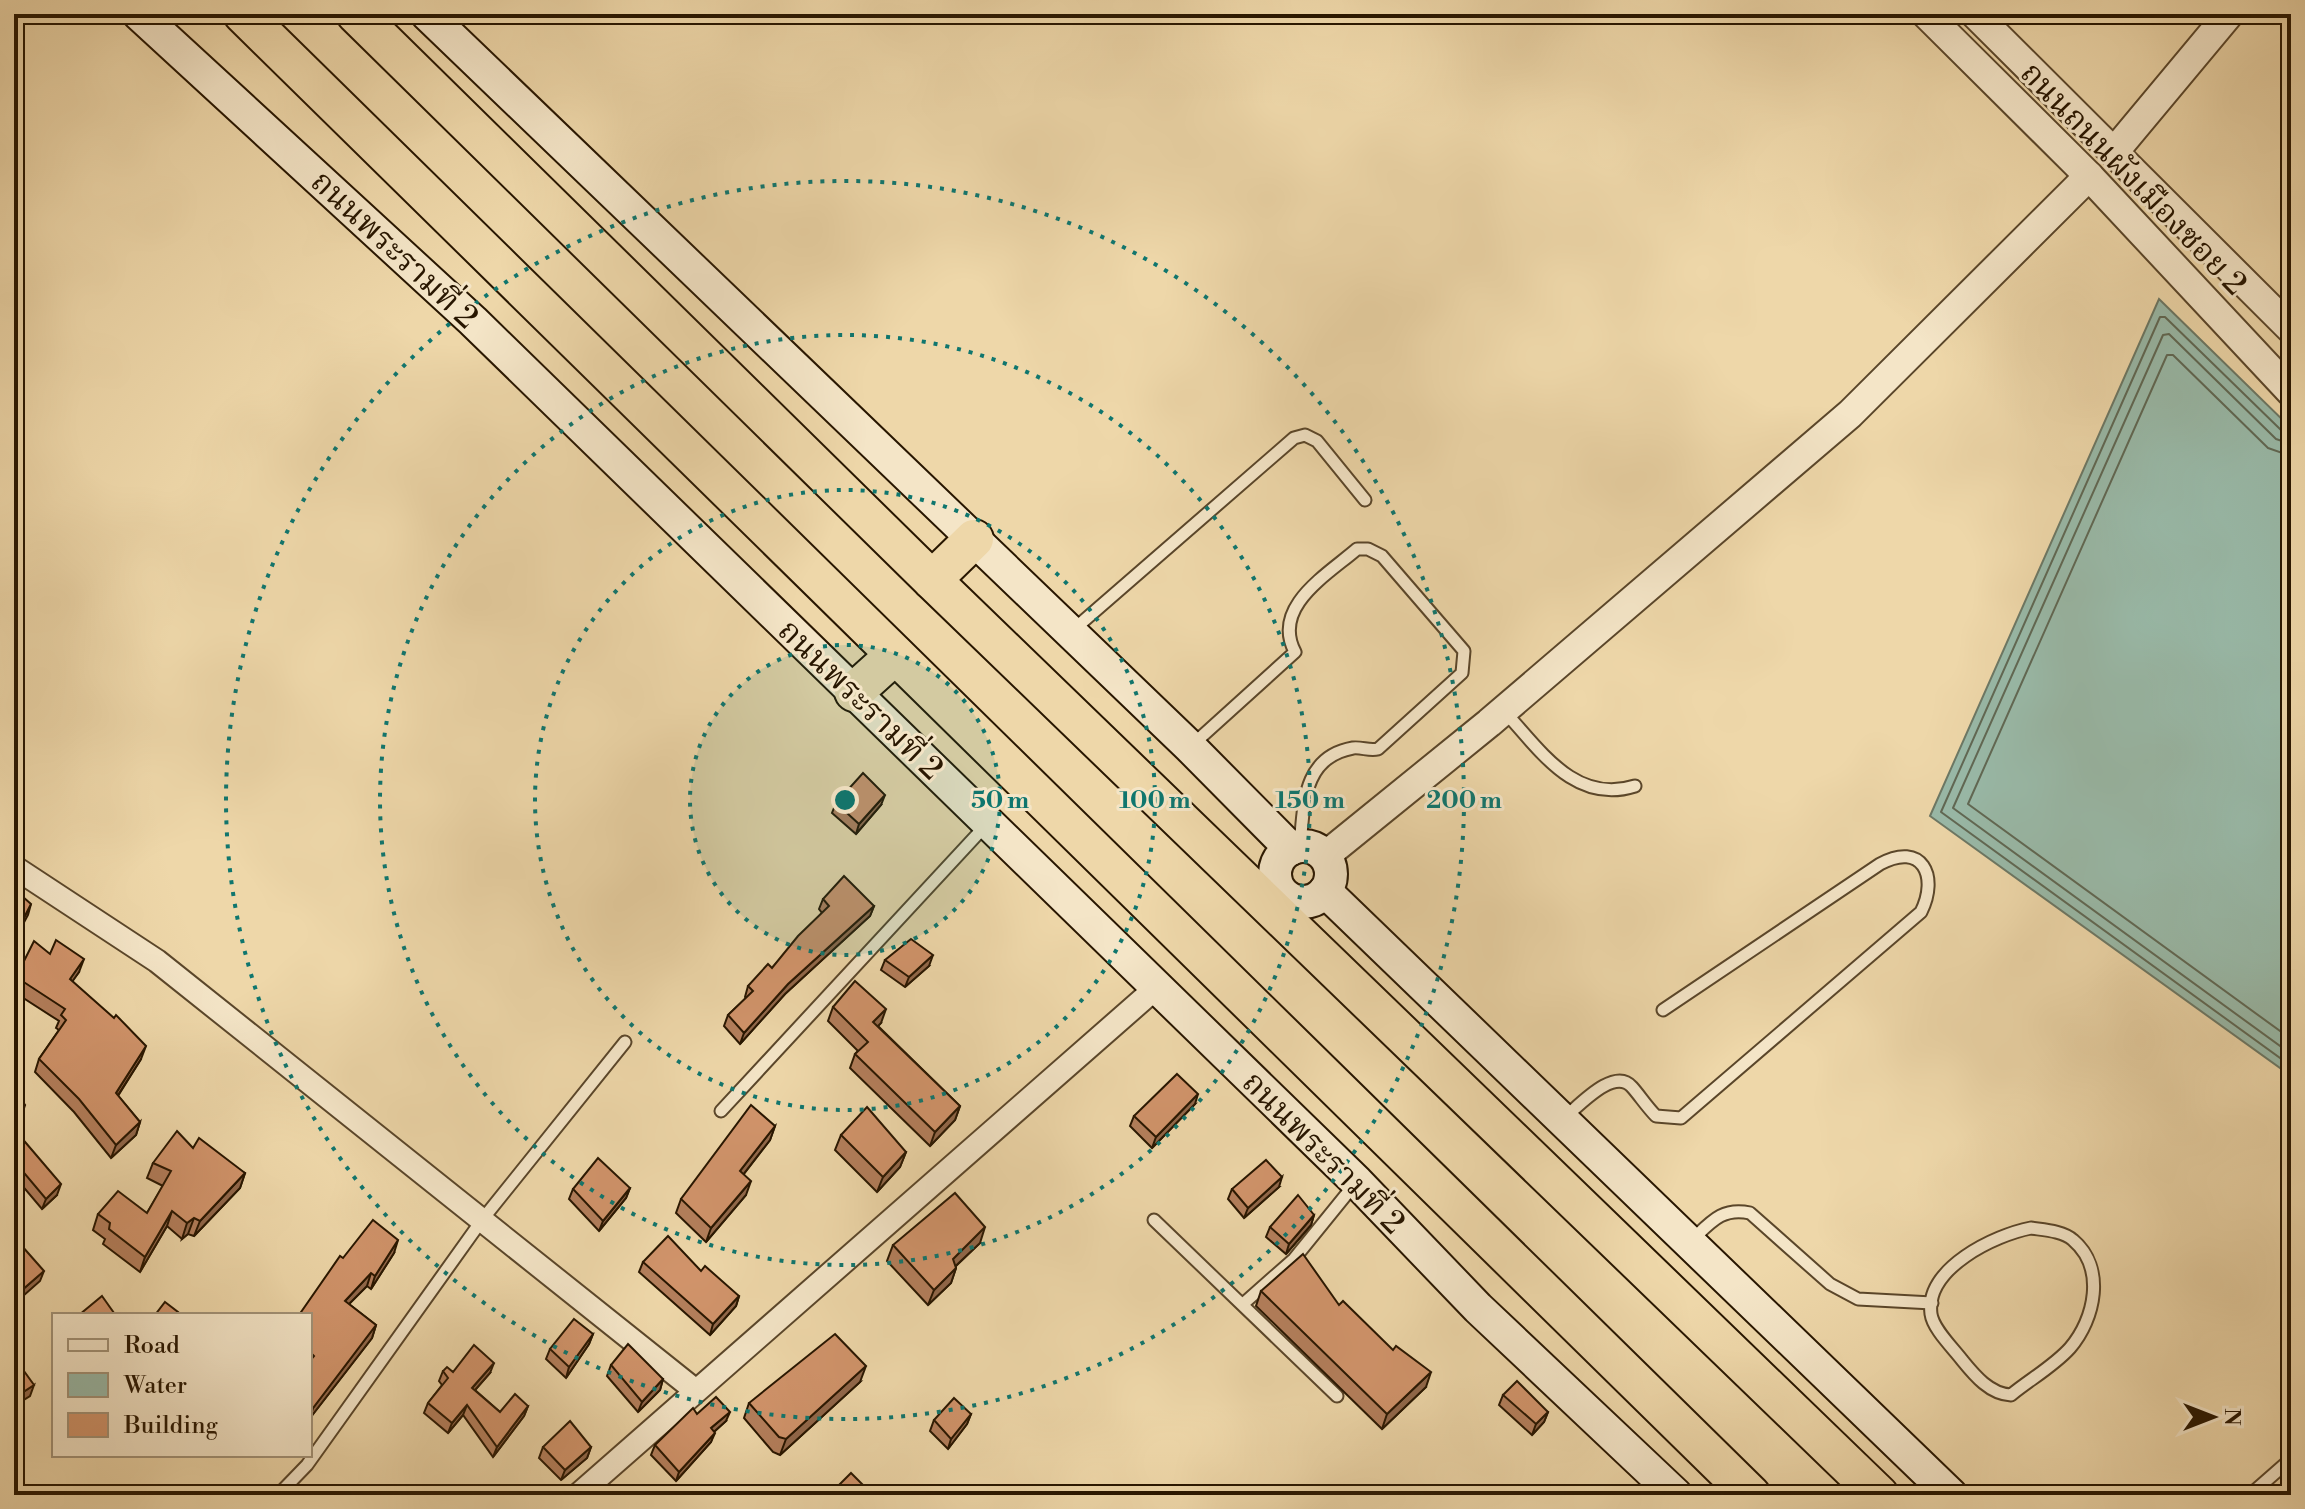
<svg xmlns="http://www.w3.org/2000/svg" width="2305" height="1509" viewBox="0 0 2305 1509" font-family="'Libre Bodoni','Noto Serif Thai',serif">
	<rect width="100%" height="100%" fill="#eed7a9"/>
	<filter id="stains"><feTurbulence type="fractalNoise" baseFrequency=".0025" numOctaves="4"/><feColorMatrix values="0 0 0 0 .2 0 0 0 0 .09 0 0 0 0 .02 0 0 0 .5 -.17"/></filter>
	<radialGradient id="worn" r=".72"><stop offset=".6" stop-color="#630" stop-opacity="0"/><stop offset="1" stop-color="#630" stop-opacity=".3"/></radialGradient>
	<polygon fill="#99baa9" stroke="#6c7865" stroke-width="2" points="2159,299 2291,428 2291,1076 1930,816"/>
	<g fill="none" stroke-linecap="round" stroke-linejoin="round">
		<g stroke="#606854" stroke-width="2">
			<polyline points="2291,433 2282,431 2165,317 2160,317 1941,812 2291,1066"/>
			<polyline points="2291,444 2276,439 2169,334 2163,335 1953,808 2291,1054"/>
			<polyline points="2291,456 2268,448 2173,355 2167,355 1968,804 2291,1039"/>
		</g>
		<g stroke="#5a462a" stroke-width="15">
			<g id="service">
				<polyline points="1072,631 1294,438 1305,435 1317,441 1365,500"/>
				<path d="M1504,711C1540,750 1575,805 1635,786"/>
				<path d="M1190,747L1295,652C1271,607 1327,575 1357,549H1368L1382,556L1464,651L1462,673L1378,749C1369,751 1362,747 1353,748C1302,757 1304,806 1300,846"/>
				<polyline points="721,1111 987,824"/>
				<path d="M1564,1118C1578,1107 1614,1066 1632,1087C1640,1096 1647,1107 1656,1116L1681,1118L1921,912C1939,876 1922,841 1880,864L1663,1010"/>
				<polyline points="1154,1220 1337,1396"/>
				<path d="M2031,1228C2044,1230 2063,1231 2073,1240C2106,1268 2095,1319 2070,1348C2054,1366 2029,1380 2011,1395C1990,1394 1975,1376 1962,1360C1953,1348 1933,1329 1931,1314C1925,1268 1995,1235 2031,1228Z"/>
				<path d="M1691,1241C1711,1222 1722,1207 1750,1213L1830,1284L1858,1299L1932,1303"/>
				<polyline points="1243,1304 1294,1259 1354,1185"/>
				<polyline points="278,1495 307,1465 482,1220 625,1042"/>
				<polyline points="2250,1495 2291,1459"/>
			</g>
		</g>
		<g stroke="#5a462a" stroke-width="26">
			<g id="minor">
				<polyline points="14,867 157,961 696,1391"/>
				<polyline points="578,1495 1157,987"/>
			</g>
		</g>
		<g stroke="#5a462a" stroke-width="32">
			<g id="tertiary">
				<polyline points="1926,14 2089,176 2291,392"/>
				<polyline points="1975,14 2291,329"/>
				<polyline points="2114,152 2229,14"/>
				<polyline points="1325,856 1489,723 1850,414 2089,176"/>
			</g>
		</g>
		<g stroke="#281600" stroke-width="36">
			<g id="secondary">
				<polyline points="139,14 473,321 1357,1182 1478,1308 1676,1495"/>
				<polyline points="427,14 1190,747 1291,849"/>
				<circle cx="1303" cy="874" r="28"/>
				<polyline points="1325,891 1951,1495"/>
			</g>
		</g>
		<g stroke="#281600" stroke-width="42">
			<g id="trunk">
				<polyline points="243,14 1751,1495"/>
				<polyline points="356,14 932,580 1879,1495"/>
				<polyline points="932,580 974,539"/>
				<polyline points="854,692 895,655"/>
			</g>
		</g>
		<use href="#service" stroke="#f4e5c7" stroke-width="11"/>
		<use href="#minor" stroke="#f4e5c7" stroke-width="22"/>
		<use href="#tertiary" stroke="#f4e5c7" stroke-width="28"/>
		<use href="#secondary" stroke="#f4e5c7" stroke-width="32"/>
		<use href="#trunk" stroke="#eed7a9" stroke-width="38"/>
	</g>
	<g fill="#b47f5c" stroke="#281600" stroke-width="2">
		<polygon points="836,803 881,805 856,834 832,813"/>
		<polygon points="823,899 874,906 870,916 785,994 740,1044 724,1026 728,1015 746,998 745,997 748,986 772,968 822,913 819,909"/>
		<polygon points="50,954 79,972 72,981 141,1059 118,1096 140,1122 136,1135 111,1158 74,1112 35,1072 39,1059 59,1030 56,1028 59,1021 14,992 14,983 16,977"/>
		<polygon points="885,960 929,966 905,987 881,970"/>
		<polygon points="833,1007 881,1023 878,1026 960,1106 955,1120 930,1146 850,1068 855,1054 858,1051 828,1021"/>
		<polygon points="1195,1104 1152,1148 1130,1126 1134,1116"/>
		<polygon points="775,1126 770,1140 744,1174 746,1195 706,1242 676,1213 681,1199"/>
		<polygon points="14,1129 57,1195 42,1209 14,1176"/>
		<polygon points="841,1135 906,1152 900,1167 877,1192 835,1150"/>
		<polygon points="193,1148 245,1173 240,1188 194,1236 188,1234 182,1239 167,1226 140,1272 103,1244 105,1239 93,1230 98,1214 147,1213 163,1186 147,1178 153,1163"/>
		<polygon points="1279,1187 1244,1218 1228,1199 1232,1189"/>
		<polygon points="630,1188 626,1198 599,1231 569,1199 573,1189"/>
		<polygon points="1314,1215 1311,1225 1286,1254 1266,1237 1270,1227"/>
		<polygon points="980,1243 956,1266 956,1268 951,1283 928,1305 887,1261 893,1245"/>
		<polygon points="394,1253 371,1289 367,1286 349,1304 376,1325 372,1338 310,1418 310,1315 343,1258"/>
		<polygon points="643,1262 739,1296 736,1306 710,1335 639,1272"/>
		<polygon points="1261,1291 1339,1305 1426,1387 1382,1429 1256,1306"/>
		<polygon points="593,1334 589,1344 566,1378 546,1359 550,1349"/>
		<polygon points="611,1365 663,1379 660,1390 638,1412 607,1376"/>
		<polygon points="443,1371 490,1373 475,1390 500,1412 528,1406 524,1416 493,1457 463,1415 448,1433 424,1413 428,1403 442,1385 439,1381"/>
		<polygon points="860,1382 780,1455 773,1452 744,1418 749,1403"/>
		<polygon points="1503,1395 1548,1412 1544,1422 1532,1435 1499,1405"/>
		<polygon points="697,1414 726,1421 714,1432 711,1442 676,1481 651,1455 655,1445"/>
		<polygon points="971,1414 967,1424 948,1449 930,1431 934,1420"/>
		<polygon points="543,1447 591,1447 587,1458 561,1480 539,1458"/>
	</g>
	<g fill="#92684b" stroke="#281600" stroke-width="2">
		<polygon points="885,795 881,805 856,834 859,824"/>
		<polygon points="31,904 28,915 14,941 14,937"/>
		<polygon points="874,906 870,916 785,994 740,1044 744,1033 788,984"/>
		<polygon points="933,955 929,966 905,987 909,977"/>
		<polygon points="84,959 79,972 65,992 70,979"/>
		<polygon points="886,1009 881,1023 868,1036 873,1022"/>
		<polygon points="146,1046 141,1059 111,1106 116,1093"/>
		<polygon points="1198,1094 1195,1104 1152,1148 1156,1137"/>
		<polygon points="25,1105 22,1115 14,1122 14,1116"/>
		<polygon points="960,1106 955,1120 930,1146 935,1132"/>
		<polygon points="140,1122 136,1135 111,1158 116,1145"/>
		<polygon points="775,1126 770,1140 735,1185 740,1171"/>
		<polygon points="906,1152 900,1167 877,1192 883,1177"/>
		<polygon points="245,1173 240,1188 194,1236 200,1221"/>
		<polygon points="1282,1177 1279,1187 1244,1218 1248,1208"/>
		<polygon points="751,1181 746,1195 706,1242 711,1228"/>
		<polygon points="61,1184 57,1195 42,1209 46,1199"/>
		<polygon points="630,1188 626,1198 599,1231 603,1221"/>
		<polygon points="172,1211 167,1226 140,1272 145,1257"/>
		<polygon points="1314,1215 1311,1225 1286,1254 1289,1244"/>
		<polygon points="194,1218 188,1234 182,1239 187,1223"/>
		<polygon points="985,1227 980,1243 947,1274 953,1259"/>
		<polygon points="398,1240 394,1253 371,1289 375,1276"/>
		<polygon points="956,1268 951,1283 928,1305 934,1290"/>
		<polygon points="44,1271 40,1281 14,1304 14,1297"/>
		<polygon points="371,1273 367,1286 340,1313 345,1301"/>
		<polygon points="739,1296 736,1306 710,1335 713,1324"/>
		<polygon points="376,1325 372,1338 310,1418 313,1408"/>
		<polygon points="593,1334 589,1344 566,1378 569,1367"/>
		<polygon points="494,1363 490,1373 468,1398 472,1388"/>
		<polygon points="866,1366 860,1382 780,1455 786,1439"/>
		<polygon points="1431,1372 1426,1387 1382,1429 1387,1414"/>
		<polygon points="663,1379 660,1390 638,1412 642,1402"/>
		<polygon points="34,1385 30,1396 14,1406 14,1398"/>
		<polygon points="467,1405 463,1415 448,1433 452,1423"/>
		<polygon points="528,1406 524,1416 493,1457 497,1447"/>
		<polygon points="730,1412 726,1421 707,1438 711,1428"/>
		<polygon points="1548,1412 1544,1422 1532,1435 1536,1424"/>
		<polygon points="971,1414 967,1424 948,1449 951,1439"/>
		<polygon points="715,1433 711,1442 676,1481 679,1472"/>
		<polygon points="23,1434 20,1445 14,1450 14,1443"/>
		<polygon points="591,1447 587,1458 561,1480 565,1470"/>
	</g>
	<g fill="#d1946b" stroke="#281600" stroke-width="2">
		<polygon points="14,608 18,611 14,622"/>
		<polygon points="863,773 885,795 859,824 836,803"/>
		<polygon points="844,876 874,906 788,984 744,1033 728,1015 753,991 748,986 768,964 772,968 798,936 829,906 823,899"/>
		<polygon points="14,889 31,904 14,937"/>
		<polygon points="911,939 933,955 909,977 885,960"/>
		<polygon points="56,940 84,959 70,979 114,1018 116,1015 146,1046 116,1093 140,1122 116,1145 79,1099 39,1059 66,1020 61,1015 65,1009 16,977 34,941 50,954"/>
		<polygon points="855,981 886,1009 873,1022 960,1106 935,1132 855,1054 868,1042 833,1007"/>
		<polygon points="1177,1074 1198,1094 1156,1137 1134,1116"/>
		<polygon points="14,1089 25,1105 14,1116"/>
		<polygon points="751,1105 775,1126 740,1171 751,1181 711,1228 681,1199"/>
		<polygon points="867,1107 906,1152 883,1177 841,1135"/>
		<polygon points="14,1129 61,1184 46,1199 14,1161"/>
		<polygon points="177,1131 193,1148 199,1138 245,1173 200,1221 194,1218 187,1223 172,1211 145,1257 109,1229 110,1223 98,1214 118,1191 147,1213 171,1171 153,1163"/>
		<polygon points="598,1158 630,1188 603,1221 573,1189"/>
		<polygon points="1266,1160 1282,1177 1248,1208 1232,1189"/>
		<polygon points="955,1193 985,1227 953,1259 956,1268 934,1290 893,1245"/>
		<polygon points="1298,1195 1314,1215 1289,1244 1270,1227"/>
		<polygon points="373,1220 398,1240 375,1276 371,1273 345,1301 376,1325 313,1408 310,1406 310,1361 314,1356 310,1352 310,1315 299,1315 340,1256 343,1258"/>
		<polygon points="668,1236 701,1271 705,1266 739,1296 713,1324 643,1262"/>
		<polygon points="14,1237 44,1271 14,1297"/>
		<polygon points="1303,1254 1339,1305 1343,1301 1393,1350 1396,1346 1431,1372 1387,1414 1261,1291"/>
		<polygon points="102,1296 114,1313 111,1315 79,1315"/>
		<polygon points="165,1302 178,1312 176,1315 155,1315"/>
		<polygon points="574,1319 593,1334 569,1367 550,1349"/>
		<polygon points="835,1334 866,1366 786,1439 779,1437 749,1403"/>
		<polygon points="628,1344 663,1379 642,1402 611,1365"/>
		<polygon points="474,1345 494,1363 472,1388 500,1412 515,1394 528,1406 497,1447 467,1405 452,1423 428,1403 448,1378 443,1371 447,1367 453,1372"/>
		<polygon points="16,1360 34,1385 14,1398 14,1361"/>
		<polygon points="1517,1381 1548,1412 1536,1424 1503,1395"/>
		<polygon points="716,1397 730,1412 711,1428 715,1433 679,1472 655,1445 693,1408 697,1414"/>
		<polygon points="954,1398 971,1414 951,1439 934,1420"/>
		<polygon points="14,1420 23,1434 14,1443"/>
		<polygon points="570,1421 591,1447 565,1470 543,1447"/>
		<polygon points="851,1473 870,1492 867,1495 829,1495"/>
		<polygon points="628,1489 634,1495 623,1495"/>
	</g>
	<circle cx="845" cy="800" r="155" fill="#0f766e" fill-opacity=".12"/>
	<g fill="none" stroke="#0f766e" stroke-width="4" stroke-dasharray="4 8">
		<circle cx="845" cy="800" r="155"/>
		<circle cx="845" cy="800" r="310"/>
		<circle cx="845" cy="800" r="465"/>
		<circle cx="845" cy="800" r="619"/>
	</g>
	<g text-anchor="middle" stroke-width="6" stroke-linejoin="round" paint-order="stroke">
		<g font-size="32" fill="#281600" stroke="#f4e5c7">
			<text transform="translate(2134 178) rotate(46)" y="11">ถนนถนนผังเมืองซอย 2</text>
			<text transform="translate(395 249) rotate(43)" y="11">ถนนพระรามที่ 2</text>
			<text transform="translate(861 699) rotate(44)" y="11">ถนนพระรามที่ 2</text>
			<text transform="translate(1324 1152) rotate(45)" y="11">ถนนพระรามที่ 2</text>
		</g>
	</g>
	<circle cx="845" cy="800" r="12" fill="#0f766e" stroke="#f4e5c7" stroke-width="4"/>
	<g font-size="24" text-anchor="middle" font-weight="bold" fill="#0f766e" stroke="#f4e5c7" stroke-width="6" stroke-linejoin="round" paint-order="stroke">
		<text x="1000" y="808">50 m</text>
		<text x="1155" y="808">100 m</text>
		<text x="1310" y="808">150 m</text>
		<text x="1464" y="808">200 m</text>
	</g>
	<rect width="2305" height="1509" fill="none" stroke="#eed7a9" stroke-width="48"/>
	<rect x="16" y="16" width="2273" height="1477" fill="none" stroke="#281600" stroke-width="4"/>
	<rect x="24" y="24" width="2257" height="1461" fill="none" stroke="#281600" stroke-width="2"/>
	<rect x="52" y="1313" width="260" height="144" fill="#f4e5c7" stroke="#a29277" stroke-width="2"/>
	<rect x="68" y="1339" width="40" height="12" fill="#f4e5c7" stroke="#a29277" stroke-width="2"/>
	<text x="124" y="1353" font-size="24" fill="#281600">Road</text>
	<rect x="68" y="1373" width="40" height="24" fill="#99baa9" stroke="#a29277" stroke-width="2"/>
	<text x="124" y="1393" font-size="24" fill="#281600">Water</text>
	<rect x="68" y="1413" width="40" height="24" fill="#d1946b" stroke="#a29277" stroke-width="2"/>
	<text x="124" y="1433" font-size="24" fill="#281600">Building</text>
	<g transform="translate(2213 1417) rotate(90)" stroke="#f4e5c7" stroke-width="6" paint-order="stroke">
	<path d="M0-6L14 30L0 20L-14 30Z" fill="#281600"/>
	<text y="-12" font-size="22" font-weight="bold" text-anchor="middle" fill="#281600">N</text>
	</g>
	<rect width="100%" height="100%" filter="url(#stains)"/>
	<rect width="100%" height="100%" fill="url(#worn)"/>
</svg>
